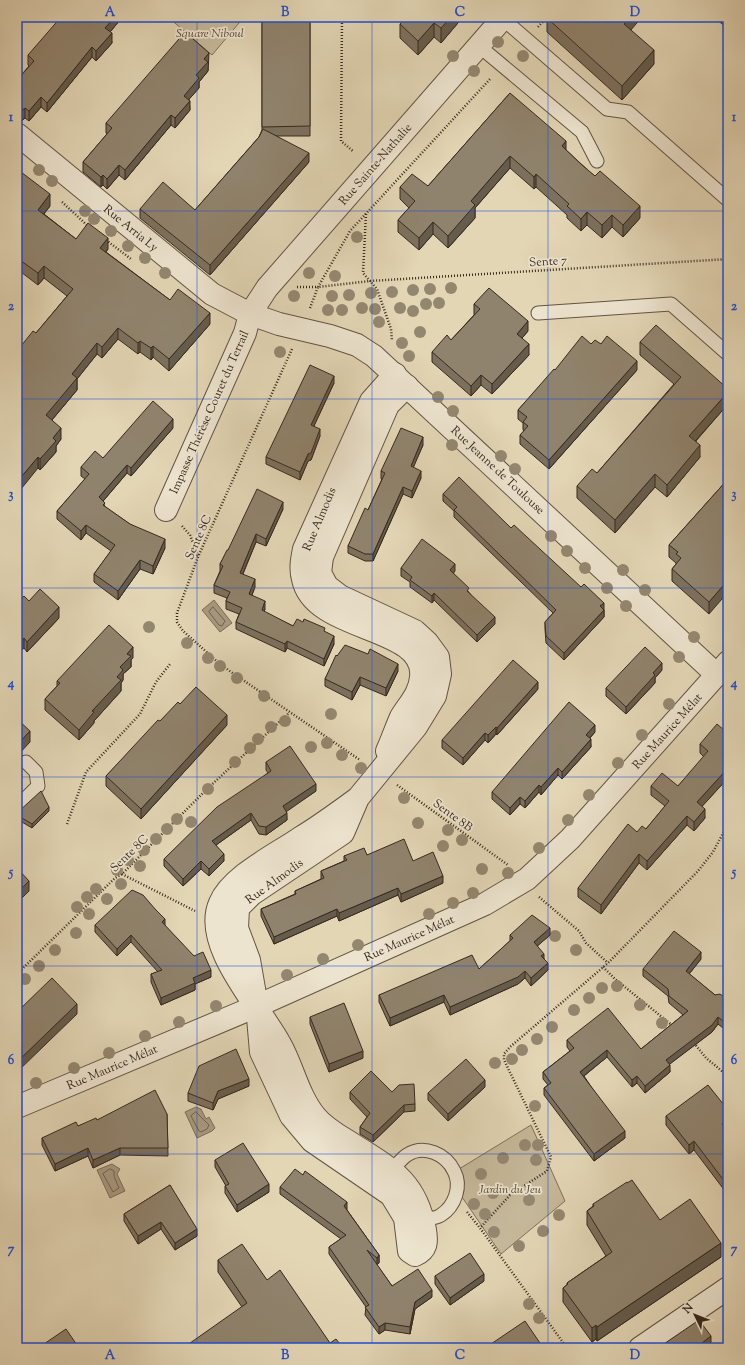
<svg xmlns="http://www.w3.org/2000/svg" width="745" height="1365" viewBox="0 0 745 1365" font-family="'Sorts Mill Goudy',serif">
	<rect width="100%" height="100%" fill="#e3d6b5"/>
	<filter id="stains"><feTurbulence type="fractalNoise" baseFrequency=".005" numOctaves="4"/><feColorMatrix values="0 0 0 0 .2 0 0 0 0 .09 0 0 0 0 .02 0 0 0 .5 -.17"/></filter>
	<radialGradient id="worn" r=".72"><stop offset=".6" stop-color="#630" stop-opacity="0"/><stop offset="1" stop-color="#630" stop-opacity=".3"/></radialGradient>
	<g fill="#c6b99b" stroke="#7e715c">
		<polygon points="168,17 244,17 212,55"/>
		<polygon points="531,1125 565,1201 501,1254 462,1197 464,1182 459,1169"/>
	</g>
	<g fill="#a99b82" stroke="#7b6d5a">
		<polygon points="214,600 232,623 220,632 202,610"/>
		<polygon points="196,1107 201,1109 206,1119 209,1117 215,1128 212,1131 197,1138 185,1112"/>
		<polygon points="112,1164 120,1169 117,1174 125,1191 110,1198 97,1170"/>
	</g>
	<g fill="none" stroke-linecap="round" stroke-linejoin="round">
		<g stroke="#706250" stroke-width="1">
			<polygon points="213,607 225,621 222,626 219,625 209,612"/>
			<polygon points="196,1112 209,1125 207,1129 201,1132 199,1131 191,1116"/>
			<polygon points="110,1169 114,1171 114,1176 119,1188 113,1192 103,1174"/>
		</g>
		<g stroke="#625444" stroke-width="15">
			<g id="service">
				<polyline points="503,19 607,109 628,112 728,200"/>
				<polyline points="479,46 582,132 597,161"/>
				<polyline points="538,313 671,304 728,354"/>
				<polyline points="17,807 38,786 36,772 26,762"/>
				<path d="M392,1170C397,1165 402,1158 407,1155C424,1144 446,1154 454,1171C462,1186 455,1206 441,1215C436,1219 424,1219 417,1219"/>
			</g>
		</g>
		<g stroke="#625444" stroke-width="24">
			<g id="minor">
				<polyline points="17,134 212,294 250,314 279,324 330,336 357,345 374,356 717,675"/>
				<polyline points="166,510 245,333 250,314 267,288 504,17"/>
				<path d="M387,751C392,740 396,728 401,717C409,704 420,693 421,677C427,625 314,633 303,579C300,569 302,559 304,549L371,401L395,374"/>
				<path d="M358,798C339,812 320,826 300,838C277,854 231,876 220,903C201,945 261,1008 280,1044C293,1067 298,1095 315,1116C323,1126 334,1133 346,1140C386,1166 416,1178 425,1230C427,1242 427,1250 415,1255L409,1251L405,1218L391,1195L312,1141L291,1116L261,1052L257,1006L249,960L237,928L238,908L252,894L343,833L358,798L416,727L435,696L440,674L438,657L427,642L415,631L340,596L327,586L320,573L322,557L388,405L407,386"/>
				<polyline points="17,1107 257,1006 485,904 527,879 570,839 728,662"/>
				<polyline points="640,1348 728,1288"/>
			</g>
		</g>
		<g stroke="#37291e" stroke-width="2.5" stroke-dasharray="1 2" stroke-linecap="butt">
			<polyline points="342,17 341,141 354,152"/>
			<polyline points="538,27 547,17"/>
			<polyline points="62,202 89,227"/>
			<polyline points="366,214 363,273 377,289 391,329 392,341"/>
			<polyline points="106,240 131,259"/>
			<polyline points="297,287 318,287 350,231 491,78"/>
			<polyline points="310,308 318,287 370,281 728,259"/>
			<polyline points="292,349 198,557 177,613 177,622 183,631 221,665 360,760"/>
			<polyline points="182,526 190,535 198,556"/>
			<polyline points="397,785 508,865"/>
			<polyline points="67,824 86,772 140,714 156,682 170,664"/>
			<polyline points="122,874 195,911"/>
			<polyline points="539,897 579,931 586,943 608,963"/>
			<polyline points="603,967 615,979 673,1026"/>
			<polyline points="17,974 115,878 122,874 206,790 289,713"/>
			<polyline points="694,1043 706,1058 728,1076"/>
			<polyline points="467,1212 480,1228"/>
			<polyline points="567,1348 480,1228 510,1195 547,1171 551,1157 504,1060 504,1054 510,1047 608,963 698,871 713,852 728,824"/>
		</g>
		<use href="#service" stroke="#ede4cf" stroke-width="13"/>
		<use href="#minor" stroke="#ede4cf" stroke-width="22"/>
	</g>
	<g fill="#948770">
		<circle cx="498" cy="42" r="6"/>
		<circle cx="453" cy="56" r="6"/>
		<circle cx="523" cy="56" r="6"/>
		<circle cx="474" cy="71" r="6"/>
		<circle cx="39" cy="170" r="6"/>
		<circle cx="52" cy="181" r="6"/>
		<circle cx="85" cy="211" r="6"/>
		<circle cx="94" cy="219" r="6"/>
		<circle cx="111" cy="231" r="6"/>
		<circle cx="357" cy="237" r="6"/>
		<circle cx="128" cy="246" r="6"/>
		<circle cx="145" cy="258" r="6"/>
		<circle cx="165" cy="273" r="6"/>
		<circle cx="309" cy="273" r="6"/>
		<circle cx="335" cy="276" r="6"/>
		<circle cx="451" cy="288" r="6"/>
		<circle cx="430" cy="289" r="6"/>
		<circle cx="413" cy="290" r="6"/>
		<circle cx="392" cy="292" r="6"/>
		<circle cx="371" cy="293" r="6"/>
		<circle cx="349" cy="295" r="6"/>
		<circle cx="294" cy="296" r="6"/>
		<circle cx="332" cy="296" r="6"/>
		<circle cx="439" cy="303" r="6"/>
		<circle cx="426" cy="304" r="6"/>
		<circle cx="362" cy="308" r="6"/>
		<circle cx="400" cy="308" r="6"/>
		<circle cx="375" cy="309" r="6"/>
		<circle cx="328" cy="310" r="6"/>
		<circle cx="342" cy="310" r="6"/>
		<circle cx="413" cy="311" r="6"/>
		<circle cx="379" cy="322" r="6"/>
		<circle cx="420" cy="332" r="6"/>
		<circle cx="402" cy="343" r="6"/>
		<circle cx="280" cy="352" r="6"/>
		<circle cx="409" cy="356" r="6"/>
		<circle cx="438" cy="397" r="6"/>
		<circle cx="453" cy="411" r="6"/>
		<circle cx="452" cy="445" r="6"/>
		<circle cx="501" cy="456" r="6"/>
		<circle cx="515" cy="469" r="6"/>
		<circle cx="551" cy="536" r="6"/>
		<circle cx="567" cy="551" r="6"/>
		<circle cx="585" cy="568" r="6"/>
		<circle cx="623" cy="570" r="6"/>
		<circle cx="607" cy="588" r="6"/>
		<circle cx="645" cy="590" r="6"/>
		<circle cx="626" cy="606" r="6"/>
		<circle cx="149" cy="627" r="6"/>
		<circle cx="694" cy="637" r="6"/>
		<circle cx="187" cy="643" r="6"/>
		<circle cx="679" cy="657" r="6"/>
		<circle cx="208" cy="658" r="6"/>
		<circle cx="220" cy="666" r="6"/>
		<circle cx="237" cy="678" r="6"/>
		<circle cx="264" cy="696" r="6"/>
		<circle cx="669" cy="704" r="6"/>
		<circle cx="331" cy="714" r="6"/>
		<circle cx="285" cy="721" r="6"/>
		<circle cx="271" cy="727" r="6"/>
		<circle cx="642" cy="735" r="6"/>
		<circle cx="258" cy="739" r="6"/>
		<circle cx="327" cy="743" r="6"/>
		<circle cx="311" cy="747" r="6"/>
		<circle cx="250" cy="748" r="6"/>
		<circle cx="342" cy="755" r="6"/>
		<circle cx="235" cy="762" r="6"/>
		<circle cx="618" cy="763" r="6"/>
		<circle cx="361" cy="768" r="6"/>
		<circle cx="208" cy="789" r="6"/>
		<circle cx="589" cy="795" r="6"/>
		<circle cx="404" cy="798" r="6"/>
		<circle cx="177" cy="819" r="6"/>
		<circle cx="568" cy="820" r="6"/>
		<circle cx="191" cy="822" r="6"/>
		<circle cx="418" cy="823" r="6"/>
		<circle cx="167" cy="829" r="6"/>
		<circle cx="448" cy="830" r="6"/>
		<circle cx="156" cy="839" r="6"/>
		<circle cx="462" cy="840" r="6"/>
		<circle cx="443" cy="846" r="6"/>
		<circle cx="539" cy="848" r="6"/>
		<circle cx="144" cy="850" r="6"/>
		<circle cx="128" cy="860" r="6"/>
		<circle cx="140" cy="866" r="6"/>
		<circle cx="482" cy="869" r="6"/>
		<circle cx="117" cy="870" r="6"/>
		<circle cx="508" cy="873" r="6"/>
		<circle cx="121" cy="884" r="6"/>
		<circle cx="96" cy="889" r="6"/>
		<circle cx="473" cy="893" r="6"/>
		<circle cx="87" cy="897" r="6"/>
		<circle cx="107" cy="899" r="6"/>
		<circle cx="453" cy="903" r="6"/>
		<circle cx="77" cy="907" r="6"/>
		<circle cx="89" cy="914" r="6"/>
		<circle cx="429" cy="914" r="6"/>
		<circle cx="76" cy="933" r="6"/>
		<circle cx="555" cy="936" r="6"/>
		<circle cx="358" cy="945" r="6"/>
		<circle cx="55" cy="950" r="6"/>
		<circle cx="576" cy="950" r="6"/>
		<circle cx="323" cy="959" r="6"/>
		<circle cx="39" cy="966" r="6"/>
		<circle cx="287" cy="975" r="6"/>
		<circle cx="25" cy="979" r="6"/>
		<circle cx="617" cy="986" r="6"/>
		<circle cx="602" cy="988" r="6"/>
		<circle cx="589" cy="998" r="6"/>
		<circle cx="640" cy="1005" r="6"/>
		<circle cx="216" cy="1006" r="6"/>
		<circle cx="574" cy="1010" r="6"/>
		<circle cx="179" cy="1022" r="6"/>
		<circle cx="662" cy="1023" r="6"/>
		<circle cx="552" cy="1027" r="6"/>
		<circle cx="145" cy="1036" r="6"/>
		<circle cx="537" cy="1039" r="6"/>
		<circle cx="522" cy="1050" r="6"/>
		<circle cx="109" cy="1053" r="6"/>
		<circle cx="512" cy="1059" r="6"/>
		<circle cx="495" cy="1063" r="6"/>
		<circle cx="74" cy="1068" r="6"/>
		<circle cx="36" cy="1083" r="6"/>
		<circle cx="535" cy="1106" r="6"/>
		<circle cx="525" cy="1145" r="6"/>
		<circle cx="538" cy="1145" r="6"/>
		<circle cx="503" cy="1158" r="6"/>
		<circle cx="536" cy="1160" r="6"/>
		<circle cx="481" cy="1174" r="6"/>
		<circle cx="493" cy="1193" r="6"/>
		<circle cx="529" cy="1200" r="6"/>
		<circle cx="474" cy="1204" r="6"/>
		<circle cx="485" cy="1214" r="6"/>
		<circle cx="559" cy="1215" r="6"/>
		<circle cx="543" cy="1231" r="6"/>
		<circle cx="494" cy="1232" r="6"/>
		<circle cx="519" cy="1246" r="6"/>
		<circle cx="529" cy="1304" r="6"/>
		<circle cx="539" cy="1318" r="6"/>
	</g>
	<g fill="#7c715e" stroke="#37291e">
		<polygon points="120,17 120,20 110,32 112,43 96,61 92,57 47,112 41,107 29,121 25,118 20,122 17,119 17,80 29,66 28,65 28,55"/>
		<polygon points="262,17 310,17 310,136 276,136 309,162 210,275 140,218 140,209 195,210 259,137 262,130"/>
		<polygon points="463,17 441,43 434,37 418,55 400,38 400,24"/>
		<polygon points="714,17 728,17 728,29"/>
		<polygon points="547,18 631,30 654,64 622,100 547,32"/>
		<polygon points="209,63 208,64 208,71 199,82 199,88 189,99 190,110 175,128 171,125 125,180 119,175 107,189 103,185 101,187 83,172 83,162 107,134 106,133 106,123"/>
		<polygon points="510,93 566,150 640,218 623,237 612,227 602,238 587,225 581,231 567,218 567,215 536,187 534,189 510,168 475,208 475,218 448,248 433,234 419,250 398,232 398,220 409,208 400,199 400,187 428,186"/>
		<polygon points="17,169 50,206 44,214 76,239 108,249 106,252 170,300 210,324 169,371 153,357 151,360 140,352 138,354 118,339 102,358 97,354 77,379 77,390 52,420 61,439 56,446 56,452 40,470 38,468 36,333 67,296 44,278 38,285 17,269"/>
		<polygon points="474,304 528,331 522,338 529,355 492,394 481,385 471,396 432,362 432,352 451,340 474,315"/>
		<polygon points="640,342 728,389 728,404 696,441 700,457 667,497 655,487 615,533 577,498 577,486 597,473 674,384 640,355"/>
		<polygon points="591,344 601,344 637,370 549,469 520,444 520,435 524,431 523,430 523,423 518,419 518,410 555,370"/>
		<polygon points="334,383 314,426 320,436 311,460 308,461 300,480 266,464 266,457"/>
		<polygon points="173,428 131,476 127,473 103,501 105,507 165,548 153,574 140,569 118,600 94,582 94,574 111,551 86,533 81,540 57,519 57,511 85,479 81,476 81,467"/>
		<polygon points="423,445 413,467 421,478 412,498 403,494 373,561 365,561 348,553 348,546 368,510 382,479 381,479 381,471"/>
		<polygon points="728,479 709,614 672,581 672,569 676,564 676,563 669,557 669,545"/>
		<polygon points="443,494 511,528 604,610 604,617 564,660 546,643 545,629 545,622 553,613 454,517 454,511 443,501"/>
		<polygon points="283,509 266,546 256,542 243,574 255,587 252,595 265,609 264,612 293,626 325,632 334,644 324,666 287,648 285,652 236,629 236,622 239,614 226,609 226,601 227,598 214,593 214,585 220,571 220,564 228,550"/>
		<polygon points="401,568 455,571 453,573 495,624 477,642 434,600 432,603 410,587 410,582 401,576"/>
		<polygon points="29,601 59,618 27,652 24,648 17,655"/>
		<polygon points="337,656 398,671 386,696 360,685 352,700 325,686 325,679"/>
		<polygon points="133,658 131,660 131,667 123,674 123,680 121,683 121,691 94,721 94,723 79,740 45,710 45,699 57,686 57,681"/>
		<polygon points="662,670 655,678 655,683 626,714 606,696 606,688"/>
		<polygon points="538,689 497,735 496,734 488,743 485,740 463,765 442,748 442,740"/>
		<polygon points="180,704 227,725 141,819 106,786 106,776 160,721"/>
		<polygon points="728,725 728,778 702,806 705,818 694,831 687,825 647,870 639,863 601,914 578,897 578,888 637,832 646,829 665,806 651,795 651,786 678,786 704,757 700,753 700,744 724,730"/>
		<polygon points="595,732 590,738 591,747 562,779 558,775 541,795 539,792 525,808 520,804 510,815 492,799 492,792"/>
		<polygon points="266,762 316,791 286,811 287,820 266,835 259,834 251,820 216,845 224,861 209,876 201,869 183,886 164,866 164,859 268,773 266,770"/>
		<polygon points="49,811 32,828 17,819 17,813"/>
		<polygon points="367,855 413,861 443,883 401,902 398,895 339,921 337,916 274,944 261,916 261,909 295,894 295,891 321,879 321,871 344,861 344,856"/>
		<polygon points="728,870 728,880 727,879 727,871"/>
		<polygon points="95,925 165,926 211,977 195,984 195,990 161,1005 151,982 151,974 158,972 131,942 117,956 95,932"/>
		<polygon points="510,935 550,935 537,946 544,959 548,970 531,986 525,978 518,984 450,1015 444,1002 390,1026 379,1002 379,995 479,969 510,941"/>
		<polygon points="701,959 689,974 715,995 728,1000 728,1032 718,1024 712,1032 669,1064 670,1072 645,1093 637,1083 632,1087 607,1057 584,1076 625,1138 594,1161 544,1095 544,1088 548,1085 543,1079 543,1072 570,1051 567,1047 567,1040 641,1049 683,1015 669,1003 668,996 643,976 643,969"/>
		<polygon points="310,1017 363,1058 329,1072 310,1024"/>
		<polygon points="249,1086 218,1099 213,1110 188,1101 188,1093"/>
		<polygon points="485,1087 448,1121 428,1100 428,1093"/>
		<polygon points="350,1092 392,1092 415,1104 415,1111 404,1112 373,1142 360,1134 360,1127 367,1117 350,1099"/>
		<polygon points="728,1110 728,1128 726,1129 728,1132 728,1195 694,1150 689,1154 666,1125 666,1116"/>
		<polygon points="167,1114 168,1156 120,1155 93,1168 88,1156 55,1171 42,1145 42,1138 78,1126 97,1120"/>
		<polygon points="215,1160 269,1192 237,1212 225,1193 225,1186 226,1186 215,1167"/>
		<polygon points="170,1185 197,1236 175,1250 161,1229 138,1244 124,1221 124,1214"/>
		<polygon points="280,1187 347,1209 347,1210 379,1255 379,1263 377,1265 392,1286 432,1297 415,1309 410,1334 385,1330 379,1334 365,1315 366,1307 329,1254 329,1247 341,1239 280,1194"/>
		<polygon points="593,1204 660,1220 721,1257 597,1341 596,1339 592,1342 563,1302 563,1288 567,1285 567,1283 606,1256 587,1225 587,1211 593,1206"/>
		<polygon points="218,1260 267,1280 330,1343 242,1307 218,1272"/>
		<polygon points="435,1276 484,1281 450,1305 435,1284"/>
	</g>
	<g fill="#655c4c" stroke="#37291e">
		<polygon points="115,17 120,17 120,20 105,38 105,28"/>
		<polygon points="451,17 463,17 441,43 441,28"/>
		<polygon points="631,17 642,17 624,38 624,24"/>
		<polygon points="434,23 434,37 418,55 418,41"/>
		<polygon points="112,33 112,43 96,61 96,51"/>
		<polygon points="92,47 92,57 47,112 47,103"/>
		<polygon points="654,50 654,64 622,100 622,86"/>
		<polygon points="209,53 208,71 199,82 199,88 184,105 184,96 196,75 204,59"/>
		<polygon points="41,97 41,107 29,121 29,111"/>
		<polygon points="190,101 190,110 175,128 175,118"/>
		<polygon points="25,108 25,118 20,122 20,112"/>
		<polygon points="171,115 171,125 125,180 125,170"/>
		<polygon points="566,141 566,154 562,146"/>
		<polygon points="309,153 309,162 210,275 210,265"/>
		<polygon points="510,156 510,168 475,208 475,218 448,248 448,236 471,201"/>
		<polygon points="119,165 119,175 107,189 107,179"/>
		<polygon points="536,174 536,187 534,189 534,177"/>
		<polygon points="103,175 103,185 101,187 101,177"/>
		<polygon points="50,194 50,206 38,221 38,210"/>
		<polygon points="640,206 640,218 623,237 623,225"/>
		<polygon points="587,212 587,225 581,231 581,219"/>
		<polygon points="612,215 612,227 602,238 602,225"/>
		<polygon points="433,222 433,234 419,250 419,238"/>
		<polygon points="108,238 108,249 100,260 100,248"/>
		<polygon points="44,266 44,278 38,285 38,273"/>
		<polygon points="210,313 210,324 169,371 169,359"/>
		<polygon points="528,321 528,331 517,344 517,334"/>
		<polygon points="118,328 118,339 102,358 102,347"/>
		<polygon points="140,341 140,352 138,354 138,343"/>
		<polygon points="97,343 97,354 77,379 77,390 46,427 46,415 72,374"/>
		<polygon points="529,344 529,355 492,394 492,384"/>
		<polygon points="153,346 153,357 151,360 151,348"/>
		<polygon points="637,361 637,370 549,469 549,460"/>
		<polygon points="481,375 481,385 471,396 471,386"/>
		<polygon points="334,376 334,383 311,432 311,425"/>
		<polygon points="728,392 728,404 689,448 689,436"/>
		<polygon points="173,419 173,428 131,476 131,468"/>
		<polygon points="61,428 61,439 56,446 56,452 40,470 40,459 53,438"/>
		<polygon points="320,429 320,436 311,460 308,461 300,480 300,472"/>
		<polygon points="423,437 423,445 411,473 411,466"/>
		<polygon points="700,445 700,457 667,497 667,485"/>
		<polygon points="38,457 38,468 17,494 17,482"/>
		<polygon points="127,465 127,473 99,506 99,497"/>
		<polygon points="421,471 421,478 412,498 412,491"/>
		<polygon points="655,474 655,487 615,533 615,520"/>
		<polygon points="403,487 403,494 373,561 373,554"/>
		<polygon points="283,502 283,509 266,546 266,539"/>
		<polygon points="86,525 86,533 81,540 81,531"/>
		<polygon points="256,534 256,542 240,580 240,573"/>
		<polygon points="165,539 165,548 153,574 153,566"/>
		<polygon points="140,560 140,569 118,600 118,591"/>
		<polygon points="455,564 455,571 450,578 450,570"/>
		<polygon points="255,579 255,587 249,602 249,594"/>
		<polygon points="728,580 728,592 709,614 709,602"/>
		<polygon points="434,593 434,600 432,603 432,596"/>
		<polygon points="265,601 265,609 262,618 262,610"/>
		<polygon points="604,603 604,610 600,606"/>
		<polygon points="59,607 59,618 27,652 27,642"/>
		<polygon points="604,610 604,617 564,660 564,653"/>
		<polygon points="495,617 495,624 477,642 477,635"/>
		<polygon points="334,636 334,644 324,666 324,659"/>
		<polygon points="24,638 24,648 17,655 17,645"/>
		<polygon points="287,641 287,648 285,652 285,644"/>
		<polygon points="133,647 133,658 131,660 131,667 123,674 123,680 121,683 121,691 94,721 94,723 79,740 79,730 117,677 120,667 127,654"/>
		<polygon points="662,663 662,670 655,678 655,683 626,714 626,707 653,673"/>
		<polygon points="398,664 398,671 386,696 386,688"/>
		<polygon points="360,677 360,685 352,700 352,692"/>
		<polygon points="538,682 538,689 497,735 497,728"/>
		<polygon points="227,715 227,725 141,819 141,809"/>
		<polygon points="595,725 595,732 586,742 586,735"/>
		<polygon points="496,727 496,734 488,743 488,735"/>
		<polygon points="30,731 30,742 17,756 17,745"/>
		<polygon points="485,733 485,740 463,765 463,758"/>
		<polygon points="591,739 591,747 562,779 562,772"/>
		<polygon points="558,768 558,775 541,795 541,787"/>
		<polygon points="728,768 728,778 697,812 697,802"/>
		<polygon points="316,784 316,791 283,814 283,806"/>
		<polygon points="539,785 539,792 525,808 525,801"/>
		<polygon points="520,797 520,804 510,815 510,808"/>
		<polygon points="49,807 49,811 32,828 32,824"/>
		<polygon points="705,809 705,818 694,831 694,822"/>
		<polygon points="251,813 251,820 212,848 212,841"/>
		<polygon points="287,813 287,820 266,835 266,827"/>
		<polygon points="687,816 687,825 647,870 647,861"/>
		<polygon points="224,854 224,861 209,876 209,869"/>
		<polygon points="639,854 639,863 601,914 601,905"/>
		<polygon points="201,861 201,869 183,886 183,879"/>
		<polygon points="443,876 443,883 401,902 401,894"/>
		<polygon points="29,881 29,891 17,903 17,893"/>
		<polygon points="398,888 398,895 339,921 339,913"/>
		<polygon points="337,909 337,916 274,944 274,937"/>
		<polygon points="165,919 165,926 162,922"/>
		<polygon points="550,928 550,935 534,949 534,942"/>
		<polygon points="131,935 131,942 117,956 117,949"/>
		<polygon points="701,952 701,959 686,978 686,971"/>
		<polygon points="544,954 544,961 541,956"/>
		<polygon points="548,963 548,970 531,986 531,978"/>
		<polygon points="211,970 211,977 195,984 195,990 161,1005 161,998 193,978"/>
		<polygon points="525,971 525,978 518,984 450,1015 450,1007"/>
		<polygon points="444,995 444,1002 390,1026 390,1018"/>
		<polygon points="77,1004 77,1014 17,1072 17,1062"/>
		<polygon points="718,1017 718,1024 712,1032 666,1067 666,1060"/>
		<polygon points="607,1050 607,1057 580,1079 580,1072"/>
		<polygon points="363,1051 363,1058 329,1072 329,1064"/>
		<polygon points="670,1065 670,1072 645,1093 645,1086"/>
		<polygon points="637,1076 637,1083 632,1087 632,1080"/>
		<polygon points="249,1079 249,1086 218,1099 213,1110 213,1103 218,1091"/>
		<polygon points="485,1080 485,1087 448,1121 448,1114"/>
		<polygon points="404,1105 404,1112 373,1142 373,1135"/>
		<polygon points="728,1120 728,1128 722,1133 722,1124"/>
		<polygon points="625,1131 625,1138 594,1161 594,1154"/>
		<polygon points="694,1141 694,1150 689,1154 689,1145"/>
		<polygon points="88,1148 88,1156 55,1171 55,1164"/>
		<polygon points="120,1148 120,1155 93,1168 93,1160"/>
		<polygon points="269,1184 269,1192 237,1212 237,1205"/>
		<polygon points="347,1202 347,1209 344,1213 344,1206"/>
		<polygon points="161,1222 161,1229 138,1244 138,1236"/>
		<polygon points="197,1229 197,1236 175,1250 175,1243"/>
		<polygon points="721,1243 721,1257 597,1341 597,1327"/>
		<polygon points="379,1255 379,1263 377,1265 377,1258"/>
		<polygon points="484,1274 484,1281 450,1305 450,1298"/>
		<polygon points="432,1290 432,1297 415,1309 410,1334 410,1327 415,1302"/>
		<polygon points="385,1323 385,1330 379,1334 379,1327"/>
		<polygon points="596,1325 596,1339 592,1342 592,1328"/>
		<polygon points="711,1336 711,1343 704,1348 698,1348 698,1346"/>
	</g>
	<g fill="#90836d" stroke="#37291e">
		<polygon points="61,17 115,17 105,28 112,33 96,51 92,47 47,103 41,97 29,111 25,108 20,112 17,110 17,80 34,61 28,55"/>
		<polygon points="262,17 310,17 310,126 262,127"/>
		<polygon points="406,17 451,17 441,28 434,23 418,41 400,24"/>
		<polygon points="549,17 631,17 624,24 654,50 622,86 547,18"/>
		<polygon points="185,32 209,53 204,59 208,62 196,75 199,78 184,96 190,101 175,118 171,115 125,170 119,165 107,179 103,175 101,177 83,162 112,128 106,123"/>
		<polygon points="510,93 566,141 562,146 582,165 595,176 600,171 640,206 623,225 612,215 602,225 587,212 581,219 567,206 569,204 536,174 534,177 510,156 471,201 475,205 448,236 433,222 419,238 398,220 415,201 400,187 412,174 428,186"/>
		<polygon points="263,129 309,153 210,265 140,209 163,182 195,210 259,137"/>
		<polygon points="17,169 50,194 38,210 76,239 88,223 108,238 100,248 170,300 178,289 210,313 169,359 153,346 151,348 140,341 138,343 118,328 102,347 97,343 72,374 77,378 46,415 61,428 53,438 56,441 40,459 38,457 17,482 17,351 33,331 36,333 73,289 44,266 38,273 17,258"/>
		<polygon points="489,288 528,321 517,334 529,344 492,384 481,375 471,386 432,352 447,335 451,340 480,309 474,304"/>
		<polygon points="656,325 728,389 728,392 689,436 700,445 667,485 655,474 615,520 577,486 592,469 597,473 681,377 640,342"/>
		<polygon points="582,336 591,344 595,340 601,344 607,336 637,361 549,460 520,435 528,426 523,422 527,417 518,410 554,369 555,370"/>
		<polygon points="310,365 334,376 311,425 320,429 311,453 308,454 300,472 266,457"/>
		<polygon points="153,401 173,419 131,468 127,465 99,497 105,503 103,505 130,524 165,539 153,566 140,560 118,591 94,574 115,545 86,525 81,531 57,511 89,474 81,467 95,451 103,458"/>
		<polygon points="401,428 423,437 411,466 421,471 412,491 403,487 373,554 365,554 348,546 365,508 368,510 385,473 381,471"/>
		<polygon points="459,477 511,528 514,525 581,587 584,584 604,603 600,606 604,610 564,653 546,636 545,622 556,610 454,510 457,507 443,494"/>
		<polygon points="728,479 728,580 709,602 672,569 681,558 676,554 678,552 669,545"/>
		<polygon points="257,489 283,502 266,539 256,534 240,573 255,579 249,594 265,601 262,610 293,626 297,619 303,622 304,619 325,628 324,631 334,636 324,659 287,641 285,644 236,622 242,608 226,601 230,592 214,585 223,566 220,564 227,550 228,550"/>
		<polygon points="422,539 455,564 450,570 469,588 467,591 495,617 477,635 434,593 432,596 410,580 412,577 401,568"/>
		<polygon points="40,589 59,607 27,642 24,638 17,645 17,604 24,596 29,601"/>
		<polygon points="109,625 133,647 127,654 131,656 120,667 123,670 117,677 121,680 92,711 94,712 79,730 45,699 60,683 57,681"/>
		<polygon points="345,645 368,654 370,649 398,664 386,688 360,677 352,692 325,679 336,655 337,656"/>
		<polygon points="645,647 662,663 653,673 655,675 626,707 606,688"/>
		<polygon points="513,660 538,682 497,728 496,727 488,735 485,733 463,758 442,740"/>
		<polygon points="196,687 227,715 141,809 106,776 158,720 160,721 178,702 180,704"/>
		<polygon points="569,702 595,725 586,735 591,739 562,772 558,768 541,787 539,785 525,801 520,797 510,808 492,792"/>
		<polygon points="17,719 30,731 17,745"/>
		<polygon points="717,724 724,730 728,725 728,768 697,802 705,809 694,822 687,816 647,861 639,854 601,905 578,888 628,824 637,832 642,826 646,829 669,801 651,786 662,773 678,786 708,751 700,744"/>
		<polygon points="290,746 316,784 283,806 287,813 266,827 259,826 251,813 212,841 224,854 209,869 201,861 183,879 164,859 217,807 271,771 266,762"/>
		<polygon points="41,791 49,807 32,824 17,815 17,813"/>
		<polygon points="404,839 413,861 433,852 443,876 401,894 398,888 339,913 337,909 274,937 261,909 296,894 295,891 324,878 321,871 347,860 344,856 364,848 367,855"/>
		<polygon points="17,868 29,881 17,893"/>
		<polygon points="132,890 143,895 156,910 165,919 162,922 194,956 203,952 211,970 193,978 195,983 161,998 151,974 162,970 131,935 117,949 95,925"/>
		<polygon points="532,915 550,928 534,942 544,954 541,956 548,963 531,978 525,971 518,977 450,1007 444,995 390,1018 379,995 472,955 479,969 513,938 510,935"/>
		<polygon points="674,931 701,952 686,971 715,995 720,994 728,1000 728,1025 718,1017 712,1025 666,1060 670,1065 645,1086 637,1076 632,1080 607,1050 580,1072 625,1131 594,1154 544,1088 551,1083 543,1072 574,1048 567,1040 608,1008 641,1049 688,1011 669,996 668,989 643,969"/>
		<polygon points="52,978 77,1004 17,1062 17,1012"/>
		<polygon points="344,1003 363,1051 329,1064 310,1017"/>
		<polygon points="236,1049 249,1079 218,1091 213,1103 188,1093 199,1066"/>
		<polygon points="466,1059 485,1080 448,1114 428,1093"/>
		<polygon points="371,1071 392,1092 399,1085 414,1084 415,1104 404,1105 373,1135 360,1127 370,1113 350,1092"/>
		<polygon points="708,1085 728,1110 728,1120 722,1124 728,1132 728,1186 694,1141 689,1145 666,1116"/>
		<polygon points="155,1090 167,1114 168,1148 120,1148 93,1160 88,1148 55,1164 42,1138 76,1122 78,1126 96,1118 97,1120"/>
		<polygon points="243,1143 269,1184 237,1205 225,1186 229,1184 215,1160"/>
		<polygon points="295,1169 303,1175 305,1171 347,1202 344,1206 379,1255 377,1258 367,1250 392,1286 418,1269 432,1290 415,1302 410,1327 385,1323 379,1327 365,1307 369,1305 329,1247 346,1235 280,1187"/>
		<polygon points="632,1180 660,1220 690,1199 721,1243 597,1327 596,1325 592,1328 563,1288 568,1284 567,1283 612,1252 587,1211 594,1206 593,1204 627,1182 627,1183"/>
		<polygon points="170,1185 197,1229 175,1243 161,1222 138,1236 124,1214"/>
		<polygon points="242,1244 267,1280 280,1270 330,1343 336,1339 343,1348 183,1348 247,1303 218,1260"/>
		<polygon points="470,1253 484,1274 450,1298 435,1276"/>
		<polygon points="699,1320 711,1336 698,1346 699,1348 658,1348"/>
		<polygon points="525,1321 542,1346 539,1348 489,1348 488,1346"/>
		<polygon points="66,1329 79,1348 38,1348"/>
	</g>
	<path fill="none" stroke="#1d4ed8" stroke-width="1" stroke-opacity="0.55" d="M197,17V1348M372,17V1348M548,17V1348M17,211H728M17,399H728M17,588H728M17,777H728M17,966H728M17,1154H728"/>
	<g text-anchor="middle" stroke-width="3.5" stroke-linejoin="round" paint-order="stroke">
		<g font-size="12" font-style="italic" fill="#544637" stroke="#ede4cf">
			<text x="210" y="37">Square Niboul</text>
			<text x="510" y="1193">Jardin du Jeu</text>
		</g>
		<g font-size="12" fill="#37291e" stroke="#ede4cf">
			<text transform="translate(375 164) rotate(-49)" y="4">Rue Sainte-Nathalie</text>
			<text transform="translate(131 228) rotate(39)" y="4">Rue Arria Ly</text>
			<text transform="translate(548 261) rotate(-4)" y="4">Sente 7</text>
			<text transform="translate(209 412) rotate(-66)" y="4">Impasse Thérèse Couret du Terrail</text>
			<text transform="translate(498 470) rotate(43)" y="4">Rue Jeanne de Toulouse</text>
			<text transform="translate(319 519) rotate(-67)" y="4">Rue Almodis</text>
			<text transform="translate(198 537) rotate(-66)" y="4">Sente 8C</text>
			<text transform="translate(667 731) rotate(-48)" y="4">Rue Maurice Mélat</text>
			<text transform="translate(453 815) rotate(36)" y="4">Sente 8B</text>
			<text transform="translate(129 853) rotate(-44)" y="4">Sente 8C</text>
			<text transform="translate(274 881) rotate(-36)" y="4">Rue Almodis</text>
			<text transform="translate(409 938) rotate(-24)" y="4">Rue Maurice Mélat</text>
			<text transform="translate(112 1067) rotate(-23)" y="4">Rue Maurice Mélat</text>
		</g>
	</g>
	<rect width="745" height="1365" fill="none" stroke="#e3d6b5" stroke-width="44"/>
	<g transform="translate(695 1315) rotate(313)" stroke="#ede4cf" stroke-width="3" paint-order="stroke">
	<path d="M0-3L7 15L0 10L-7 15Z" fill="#37291e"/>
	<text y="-6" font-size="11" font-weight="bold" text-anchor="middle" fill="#37291e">N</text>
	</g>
	<rect x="22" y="22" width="701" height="1321" fill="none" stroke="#1d4ed8" stroke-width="1.5"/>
	<g font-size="13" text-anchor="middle" font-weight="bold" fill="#1d4ed8">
		<text x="110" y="16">A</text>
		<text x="285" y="16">B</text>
		<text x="460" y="16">C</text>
		<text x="635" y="16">D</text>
		<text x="11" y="121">1</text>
		<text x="734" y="121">1</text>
		<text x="11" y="310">2</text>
		<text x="734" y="310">2</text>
		<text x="11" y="498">3</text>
		<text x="734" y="498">3</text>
		<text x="11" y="687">4</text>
		<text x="734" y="687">4</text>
		<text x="11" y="876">5</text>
		<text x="734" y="876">5</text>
		<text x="11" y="1064">6</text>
		<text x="734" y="1064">6</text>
		<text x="11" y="1253">7</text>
		<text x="734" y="1253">7</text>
		<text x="110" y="1359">A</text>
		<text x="285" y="1359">B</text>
		<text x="460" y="1359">C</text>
		<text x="635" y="1359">D</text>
	</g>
	<rect width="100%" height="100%" filter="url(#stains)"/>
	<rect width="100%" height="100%" fill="url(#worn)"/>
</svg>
